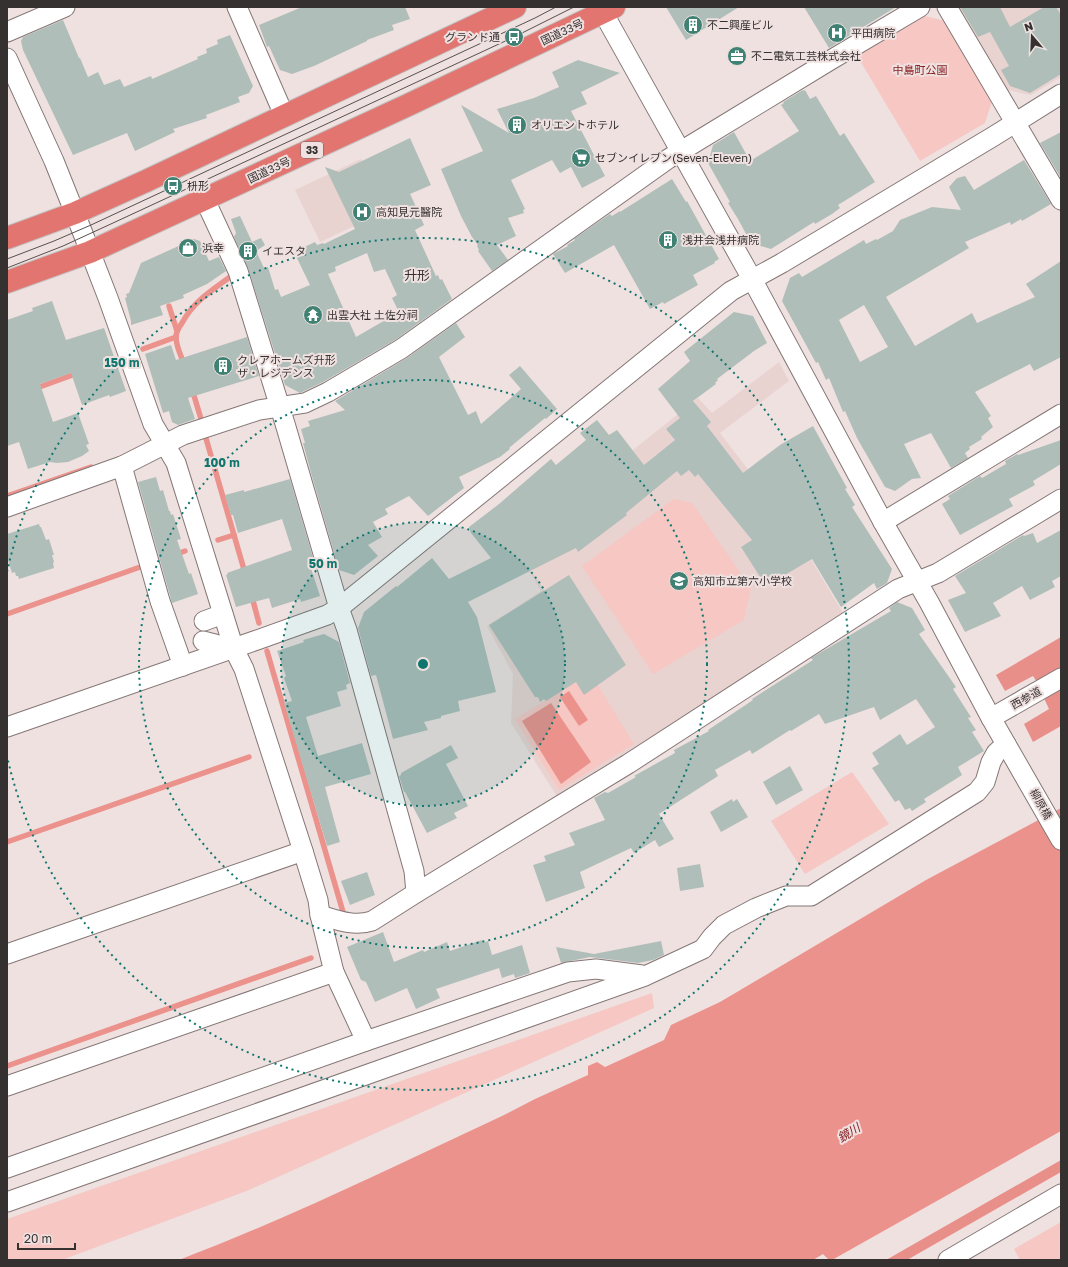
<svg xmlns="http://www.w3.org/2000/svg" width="1068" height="1267" viewBox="0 0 1068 1267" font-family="'Golos Text','Noto Sans JP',sans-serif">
	<rect width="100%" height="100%" fill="#efe1e0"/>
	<g fill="#e9d3d1">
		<polygon points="958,7 1061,7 1061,77 1031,95 1007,90"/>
		<polygon points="361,159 381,203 409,190 424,225 399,238 363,222 320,242 295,190"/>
		<polygon points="779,362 789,381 720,433 790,524 843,613 559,800 511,723 513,674 487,626 541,591 529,570 517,543 698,398 712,413"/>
	</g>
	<g fill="#f6c7c3">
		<polygon points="921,15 945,21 992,101 985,123 920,161 856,54"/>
		<polygon points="674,499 692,503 751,588 744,620 653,674 582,566"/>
		<polygon points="610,665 615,673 597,684 634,744 559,790 515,719 589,674"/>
		<polygon points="852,772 889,824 805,874 771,821"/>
		<polygon points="652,993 654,1008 249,1190 62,1260 7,1260 7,1219"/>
		<polygon points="1061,1222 1061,1260 1020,1260 1014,1249"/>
	</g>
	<g fill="#e98f8a">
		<polygon points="1061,637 1061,673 1039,685 1033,676 1005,691 996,675"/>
		<polygon points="1061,684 1061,726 1033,742 1024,724 1049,709 1042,694"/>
		<polygon points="1061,1160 1061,1172 907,1260 886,1260"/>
	</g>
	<g fill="#ec928c">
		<polygon points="569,691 588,720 579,726 560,697"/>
		<polygon points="551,703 591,762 561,784 522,721"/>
		<path d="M1061,808V1131L832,1260H829L823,1254L813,1260H179C289,1218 395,1166 502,1116L535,1099L588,1075V1066L597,1062L605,1067L664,1040L671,1025L720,1002L926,880Z"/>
	</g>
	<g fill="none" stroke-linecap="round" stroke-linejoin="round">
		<g stroke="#ec928c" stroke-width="5.5">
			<polyline points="169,306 177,331"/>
			<polyline points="143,349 176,337"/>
			<path d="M184,364C181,356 176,346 176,337C176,332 179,327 182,323C194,301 211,291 230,277"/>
			<polyline points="34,389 78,373"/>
			<polyline points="192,389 201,419"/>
			<polyline points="205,435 245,573"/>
			<polyline points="7,496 91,467"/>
			<polyline points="218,540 234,535"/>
			<polyline points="174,555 185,551"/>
			<polyline points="252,597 259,623"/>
			<polyline points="7,614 143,566"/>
			<polyline points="267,651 343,912"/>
			<polyline points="7,842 249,757"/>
			<polyline points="7,1066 311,958"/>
		</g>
	</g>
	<g fill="#b0beba" fill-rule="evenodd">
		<polygon points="302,7 405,7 410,19 392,25 394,30 367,40 367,41 314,66 292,74 280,70 269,46 267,47 259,25"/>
		<polygon points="666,7 739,7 686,40"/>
		<polygon points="804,7 896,7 829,48"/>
		<polygon points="960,7 1000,7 1010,27 1044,7 1056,7 1061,15 1061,74 1030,93 1010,86 1001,70 1009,66 990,32 978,37"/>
		<polygon points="63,20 79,58 80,58 88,77 98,72 104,85 120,79 124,87 151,76 152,79 198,59 197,57 207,53 206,49 218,44 217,40 230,35 253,86 249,93 238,97 240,102 206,115 207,118 173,129 175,132 135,151 127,133 73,155 23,50 21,41 23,37"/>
		<polygon points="578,60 620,73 581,92 587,104 571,111 605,176 582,188 571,167 560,173 552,160 511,180 525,209 523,210 524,213 508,218 516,236 497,245 508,260 492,271 478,251 479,250 477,246 478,245 472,237 461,216 441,169 483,151 461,105 509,133 497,109 534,98 559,87 552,72"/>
		<polygon points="803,90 804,91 805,90 810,99 816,96 840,136 844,133 875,182 838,205 840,208 832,214 815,224 814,222 771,249 751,243 738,219 728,203 730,202 708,163 713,145 734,132 750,161 799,131 781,105 784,103 783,102"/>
		<polygon points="1061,132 1061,178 1040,143"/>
		<path d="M410,138L431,185L410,194L424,225L415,230L436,276L438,275L440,280L442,279L452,299L395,340L323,382L300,393L285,385L248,268L234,237L236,233L231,219L240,216L252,242L261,238L265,245L256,251L264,268L268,267L275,290L278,289L281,297L310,285L294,252L315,242L317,245L323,243L324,244L355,229L325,167L339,172ZM367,253L374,272L385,269L397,295L392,298L399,312L356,337L328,274L336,271L335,267Z"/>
		<path d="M1024,160L1051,204L1022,221L1021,219L1011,225L1010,222L965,242L969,248L886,297L915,346L972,313L977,323L1035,297L1026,284L1061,261V357L1034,371L1030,364L975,392L991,416L988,418L993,427L981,437L982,439L969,447L970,449L965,453L968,458L951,468L931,433L904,444L921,478L912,479L895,491L885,487L857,438L845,411L843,412L829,378L826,380L818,362L816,363L782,301L790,278L799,273L802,277L864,240L866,244L876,239L877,240L893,231L900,220L932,207L961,210L949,187L957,178L965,176L974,190ZM864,305L888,347L860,362L839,320Z"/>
		<polygon points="672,179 686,202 687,201 719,259 714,262 715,263 693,275 698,285 664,304 663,302 650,309 614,245 565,273 553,254 568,246 567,245 575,240 574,239 607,216 610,214 612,216 620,211 620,212"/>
		<polygon points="194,239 200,241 209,261 219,257 226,271 207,284 183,295 184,298 160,306 163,315 131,325 131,321 125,298 127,297 126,294 129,293 141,263"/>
		<polygon points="52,301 66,340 104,328 126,391 110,397 109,395 82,405 71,373 40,384 53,422 78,413 89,444 86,445 89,451 82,456 68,462 57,463 50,462 28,469 19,442 7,446 7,320 33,311 32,308"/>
		<polygon points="734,312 753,316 767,343 754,351 717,379 718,380 715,383 716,384 693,401 711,422 707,426 743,473 780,445 813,426 847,488 845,489 855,505 852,507 892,569 887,583 877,589 874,583 841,607 812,559 766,586 741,547 752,540 698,474 695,477 689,470 681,476 677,471 626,513 627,515 578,552 576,548 468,602 477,617 496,692 458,701 460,711 441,716 441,718 424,722 428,730 393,739 376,675 371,676 358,628 364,612 396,586 397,587 432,558 449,579 491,558 471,533 469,527 499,504 551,459 556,465 586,440 580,433 597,420 609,435 617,430 644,465 675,440 666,429 680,418 658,389 690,361 684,352"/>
		<polygon points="456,323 465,337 439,357 468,415 476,411 481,424 521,389 509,375 520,366 557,409 546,419 545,418 509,448 510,449 500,457 459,477 464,488 428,516 409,496 385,509 388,514 373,522 382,537 368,545 378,556 354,575 339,570 311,473 303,443 305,443 301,429 310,426 308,421 345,410 335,401 407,358"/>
		<polygon points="247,337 259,376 188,398 195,419 178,425 172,422 169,411 163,413 145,354 171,345 176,360"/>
		<polygon points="1061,440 1061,464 1033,481 1035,485 1009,499 1013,506 960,535 942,504 950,499 948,496 980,476 982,478 1006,464 1005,461 1017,454 1018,455"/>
		<polygon points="156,477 160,491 163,490 169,511 170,511 171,515 173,514 181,539 177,540 189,574 191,573 198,594 172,603 138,482"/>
		<polygon points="290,479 314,561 308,559 320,596 301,602 300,599 272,608 269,598 236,607 226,575 228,574 227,573 292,550 282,519 238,533 233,515 231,515 225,495 244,490 244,492"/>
		<polygon points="39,524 40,527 41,527 46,540 49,539 54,555 52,555 54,562 53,563 54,568 19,579 18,576 16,576 15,572 12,573 7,557 7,534"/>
		<polygon points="1061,530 1061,576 1052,581 1055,587 1030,600 1022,586 993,603 1001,616 965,632 948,600 966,593 955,576 1023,535 1024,536 1033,533 1037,543"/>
		<polygon points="569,575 626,665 584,695 576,682 546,701 544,699 540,702 538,697 535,697 489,625"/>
		<polygon points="897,602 912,608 925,630 919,634 956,687 953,689 971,717 968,718 976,730 972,732 984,751 958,767 962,775 924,799 926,802 912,811 910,808 905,810 899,800 895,802 872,768 879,764 872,753 900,734 907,745 935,727 916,699 880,720 874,707 825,724 819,714 791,731 790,730 752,754 750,750 715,770 718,776 659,814 674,839 659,847 655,840 634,853 631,848 580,872 585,888 546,902 533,865 546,861 544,856 575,845 569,833 605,820 594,798 605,792 608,793 636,777 634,776 675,753 674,750 709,731 708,730 753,700 752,699 813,660 811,658 891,611 889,608"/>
		<polygon points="324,634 339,642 350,683 346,685 347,689 337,692 341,706 306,717 318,756 362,743 371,774 325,787 340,842 327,846 284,703 292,701 284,678 286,676 277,651 304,642 303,640"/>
		<polygon points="451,745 458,758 446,764 468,806 454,813 457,818 427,833 405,792 404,792 399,776 401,775 401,773"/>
		<polygon points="790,766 803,790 776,805 763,782"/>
		<polygon points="732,799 733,802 737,799 748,817 721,832 710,812"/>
		<polygon points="700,864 704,887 680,891 677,868"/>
		<polygon points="367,872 375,895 350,905 341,881"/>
		<polygon points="383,932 394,962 423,950 424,952 447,942 450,951 482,940 483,943 488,941 492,955 522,945 530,973 515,978 514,974 502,978 499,968 436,989 440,998 416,1009 407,988 375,1002 366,982 361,980 347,947"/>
		<polygon points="661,941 664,955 653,960 638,963 590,957 561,963 556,947 594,954"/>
	</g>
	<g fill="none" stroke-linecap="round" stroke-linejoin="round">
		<g stroke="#847776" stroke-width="21">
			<g id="minor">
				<polyline points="237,7 284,115"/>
				<polyline points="600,7 752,279 883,522 929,602 991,718 1061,840"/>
				<polyline points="947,7 1061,200"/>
				<polyline points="7,32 65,7"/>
				<polyline points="7,58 54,161 84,236 108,298 153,424 176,463 234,649 244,669 303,851 318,900 320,915 334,972 366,1041"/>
				<polyline points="205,200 238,271 286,427 339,608 347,630 414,871 416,893"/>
				<polyline points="122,466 160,601 183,666"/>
				<polyline points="7,507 122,466 183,435 259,410 305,403 328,392 401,349 668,159 829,61 920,7"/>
				<polyline points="883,522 1061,414"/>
				<polyline points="204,621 223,614"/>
				<polyline points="203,641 234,649"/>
				<polyline points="991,718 1061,678"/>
				<polyline points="7,727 257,640 327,615 339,608 731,291 782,263 994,136 1061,94"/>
				<path d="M320,915C337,920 354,927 372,921L416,893L628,764L898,589L938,573L1061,499"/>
				<polyline points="7,954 303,851"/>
				<polyline points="7,1086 334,972"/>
				<polyline points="7,1168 366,1041 568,972 596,969 642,975"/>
				<polyline points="7,1202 645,976 703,949 712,937 724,925 756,908 786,896 811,896 977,792 985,782 991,762 996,753 1006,744"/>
				<polyline points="948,1260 1061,1194"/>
			</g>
		</g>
		<g stroke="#c3c1c1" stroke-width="24">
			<g id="highway">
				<polyline points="7,238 75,213 146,181 515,7"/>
				<polyline points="7,282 90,252 408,105 614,7"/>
			</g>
		</g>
		<use href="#minor" stroke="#fff" stroke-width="19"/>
		<use href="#highway" stroke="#e27570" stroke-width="22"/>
		<g stroke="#565050" stroke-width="1">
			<polyline points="7,259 54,241 91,225 535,18 556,7"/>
			<polyline points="7,268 63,246 113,223 514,37 574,7"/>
		</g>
	</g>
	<circle cx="423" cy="664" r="142" fill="#0f766e" fill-opacity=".12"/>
	<g fill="none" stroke="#0f766e" stroke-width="2" stroke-dasharray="2 4">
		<circle cx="423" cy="664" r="142"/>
		<circle cx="423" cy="664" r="284"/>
		<path d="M7 572A426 426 0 1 1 7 756"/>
	</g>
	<defs>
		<g id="building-disc" transform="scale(1)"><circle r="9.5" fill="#3f8172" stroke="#efe1e0"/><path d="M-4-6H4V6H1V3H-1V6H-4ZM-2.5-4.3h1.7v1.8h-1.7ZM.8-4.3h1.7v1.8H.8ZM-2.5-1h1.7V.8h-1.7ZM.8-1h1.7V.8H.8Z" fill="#fff"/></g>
		<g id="hospital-disc" transform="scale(1)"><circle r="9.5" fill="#3f8172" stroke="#efe1e0"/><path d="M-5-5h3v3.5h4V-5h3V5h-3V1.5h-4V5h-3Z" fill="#fff"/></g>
		<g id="bus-disc" transform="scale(1)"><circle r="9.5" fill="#3f8172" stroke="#efe1e0"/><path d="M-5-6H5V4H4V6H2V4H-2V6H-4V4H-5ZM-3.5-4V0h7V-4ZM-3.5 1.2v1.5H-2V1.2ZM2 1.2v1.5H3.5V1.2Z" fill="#fff"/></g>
		<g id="office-disc" transform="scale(1)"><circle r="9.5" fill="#3f8172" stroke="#efe1e0"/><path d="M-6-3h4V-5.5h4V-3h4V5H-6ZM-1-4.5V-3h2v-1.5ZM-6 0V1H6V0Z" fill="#fff"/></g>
		<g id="supermarket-disc" transform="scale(1)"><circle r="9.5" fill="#3f8172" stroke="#efe1e0"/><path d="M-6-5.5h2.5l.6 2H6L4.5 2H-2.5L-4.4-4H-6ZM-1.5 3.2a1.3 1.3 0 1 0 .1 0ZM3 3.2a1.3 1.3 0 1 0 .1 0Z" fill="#fff"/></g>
		<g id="shop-disc" transform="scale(1)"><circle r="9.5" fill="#3f8172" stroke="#efe1e0"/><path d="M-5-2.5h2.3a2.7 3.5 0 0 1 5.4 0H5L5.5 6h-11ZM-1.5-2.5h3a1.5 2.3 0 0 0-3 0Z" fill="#fff"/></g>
		<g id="temple-disc" transform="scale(1)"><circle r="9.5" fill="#3f8172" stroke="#efe1e0"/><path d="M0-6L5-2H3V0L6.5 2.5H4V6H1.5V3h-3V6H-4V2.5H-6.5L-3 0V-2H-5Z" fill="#fff"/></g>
		<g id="school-disc" transform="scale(1)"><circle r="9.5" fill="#3f8172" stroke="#efe1e0"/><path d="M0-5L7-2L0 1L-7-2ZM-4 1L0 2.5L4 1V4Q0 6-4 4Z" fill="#fff"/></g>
	</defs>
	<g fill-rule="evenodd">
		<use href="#building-disc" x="693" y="25"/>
		<use href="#hospital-disc" x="837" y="33"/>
		<use href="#bus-disc" x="514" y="37"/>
		<use href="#office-disc" x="737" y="56"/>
		<use href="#building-disc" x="517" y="125"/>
		<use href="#supermarket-disc" x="581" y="158"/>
		<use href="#bus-disc" x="173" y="186"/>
		<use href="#hospital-disc" x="362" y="212"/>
		<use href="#building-disc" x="668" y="240"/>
		<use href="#shop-disc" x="188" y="248"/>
		<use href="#building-disc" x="248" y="251"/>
		<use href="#temple-disc" x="313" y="315"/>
		<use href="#building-disc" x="223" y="366"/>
		<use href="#school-disc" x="679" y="581"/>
	</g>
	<g text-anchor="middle" stroke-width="4" stroke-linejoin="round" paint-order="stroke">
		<rect fill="#efe1e0" stroke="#6e6666" stroke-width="1" x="301" y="142" width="22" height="16" rx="3"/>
		<g font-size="10" font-weight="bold" fill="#363131">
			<text x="312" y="154">33</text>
		</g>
		<g font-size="11" fill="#363131" stroke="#efe1e0" text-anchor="start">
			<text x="707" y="29">不二興産ビル</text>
			<text x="851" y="37">平田病院</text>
			<text x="500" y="41" text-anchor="end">グランド通</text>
			<text x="751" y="60">不二電気工芸株式会社</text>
			<text x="531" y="129">オリエントホテル</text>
			<text x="595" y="162">セブンイレブン(Seven-Eleven)</text>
			<text x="187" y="190">枡形</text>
			<text x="376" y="216">高知見元醫院</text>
			<text x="682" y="244">浅井会浅井病院</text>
			<text x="202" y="252">浜幸</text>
			<text x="262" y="255">イエスタ</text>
			<text x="327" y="319">出雲大社 土佐分祠</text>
			<text x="237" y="364">クレアホームズ升形<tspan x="237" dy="13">ザ・レジデンス</tspan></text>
			<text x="693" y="585">高知市立第六小学校</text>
		</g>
		<g font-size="11" fill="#363131" stroke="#efe1e0">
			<text transform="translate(562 32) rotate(-25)" y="4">国道33号</text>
			<text transform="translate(269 170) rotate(-25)" y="4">国道33号</text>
			<text transform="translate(1026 698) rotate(-29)" y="4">西参道</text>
			<text transform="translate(1041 804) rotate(61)" y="4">柳原橋</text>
		</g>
		<g font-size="11" fill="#8a2124" stroke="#efe1e0">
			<text x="920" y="74">中島町公園</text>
		</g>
		<g font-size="12" font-style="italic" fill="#861d21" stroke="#efe1e0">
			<text transform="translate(849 1133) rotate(-32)" y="4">鏡川</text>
		</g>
		<g font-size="13" fill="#363131" stroke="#efe1e0">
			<text x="417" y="280">升形</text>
		</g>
	</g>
	<circle cx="423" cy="664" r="6" fill="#0f766e" stroke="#efe1e0" stroke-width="2"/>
	<g font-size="12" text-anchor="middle" font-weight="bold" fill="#0f766e" stroke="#efe1e0" stroke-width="4" stroke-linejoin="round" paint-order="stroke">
		<text x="122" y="367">150 m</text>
		<text x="222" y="467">100 m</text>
		<text x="323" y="568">50 m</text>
	</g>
	<rect width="1068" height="1267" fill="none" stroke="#363131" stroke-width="16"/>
	<g transform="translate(1032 36) rotate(341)" stroke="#efe1e0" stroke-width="3" paint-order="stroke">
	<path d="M0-3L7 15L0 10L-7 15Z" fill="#363131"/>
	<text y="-6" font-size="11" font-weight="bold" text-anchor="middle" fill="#363131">N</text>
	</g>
	<path d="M18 1243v6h57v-6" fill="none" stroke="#363131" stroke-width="2"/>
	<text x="24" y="1243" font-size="12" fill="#363131" stroke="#efe1e0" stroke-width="3" paint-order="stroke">20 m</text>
</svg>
